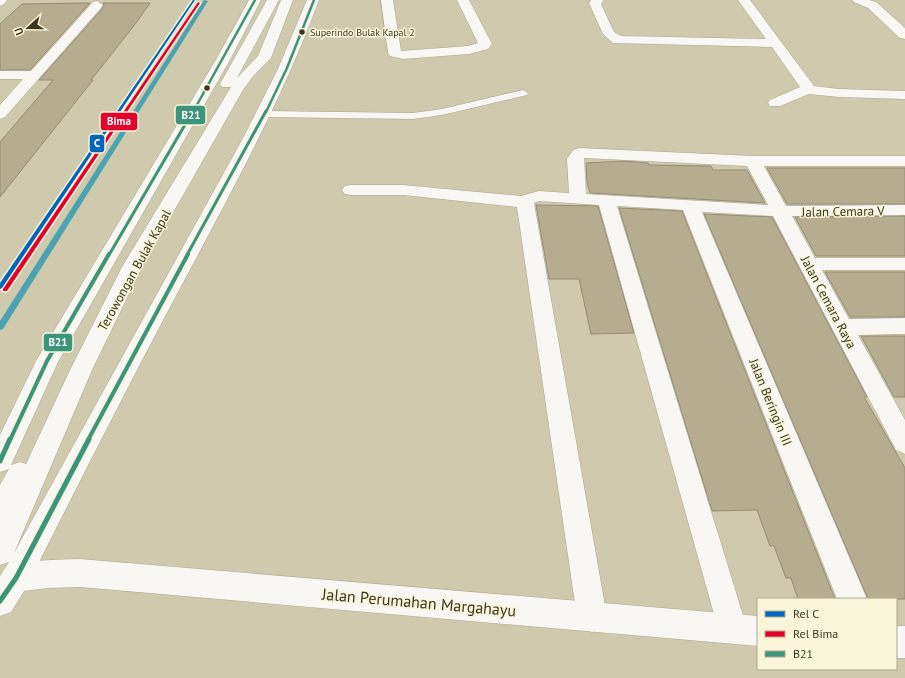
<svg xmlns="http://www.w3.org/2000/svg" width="905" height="678" viewBox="0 0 905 678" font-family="'PT Sans',sans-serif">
	<rect width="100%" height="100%" fill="#cfcaad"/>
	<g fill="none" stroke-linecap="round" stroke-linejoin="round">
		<polygon fill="#4ba3b0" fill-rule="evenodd" points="204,0 208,1 3,329 0,330 0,321"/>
	</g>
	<g fill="#b6ac90" stroke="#948c77">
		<polygon points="84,3 90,3 30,70 0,70 0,24 22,4"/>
		<polygon points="103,3 150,3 136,23 91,80 93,80 0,197 0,142 53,80 39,80 102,9 104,5"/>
		<polygon points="623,161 648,163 649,165 711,166 713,170 747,170 765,203 590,193 587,182 586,163"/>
		<polygon points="767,168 905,168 905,204 787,204"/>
		<polygon points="536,205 598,206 634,333 591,334 579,279 549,279"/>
		<polygon points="619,208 682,211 835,599 798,599 791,578 786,578 774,546 770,546 757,510 712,511"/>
		<polygon points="704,214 772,217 867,397 864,397 905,468 905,599 868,599"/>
		<polygon points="905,216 905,256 816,256 795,217"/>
		<polygon points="825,272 905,272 905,317 850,317"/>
		<polygon points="861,336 905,336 905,397 894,397"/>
	</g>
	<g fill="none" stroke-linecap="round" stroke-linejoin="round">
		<g stroke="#aaa68f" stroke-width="1">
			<polygon id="lane" points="523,90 528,93 527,95 442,115 413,119 265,117 259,114 265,111 413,113 442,109"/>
		</g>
		<g stroke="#aaa68f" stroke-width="1">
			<g id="street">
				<polygon points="0,0 7,0 4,4 0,6"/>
				<polygon points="381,0 393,0 401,51 468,46 478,43 457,0 469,0 492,44 488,49 469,54 403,59 390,56 388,53"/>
				<polygon points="591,0 604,0 601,4 614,32 621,36 766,39 738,0 750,0 814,86 839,89 905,91 905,99 839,97 809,94 780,106 770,106 768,103 770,100 800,87 772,47 613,43 603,34 589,3"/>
				<polygon points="852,0 869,0 876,2 905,28 905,39 900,38 868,8 854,2"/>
				<polygon points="97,1 103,5 101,8 5,117 0,119 0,105 23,79 0,79 0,71 31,71 93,2"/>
				<path d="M579,148L753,156H905V166H764L786,206L905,205V215L792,216L815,258H905V270H822L849,319L905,318V334L858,335L905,420V454L896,450L773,216L702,212L867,599H837L683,210L617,206L747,628L743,639L732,643L721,639L599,205L539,201L534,203L607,617L603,628L592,632L581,628L577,617L517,207L403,195H351L345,194L342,190L345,186L351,185H403L521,196L539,191L569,193L567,159L573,150ZM584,158L747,166L768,205L586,194Z"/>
			</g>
		</g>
		<g stroke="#aaa68f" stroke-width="1">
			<g id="secondary">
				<path d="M80,559L758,616V646L80,587L48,588L16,592L6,588L1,578L6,568C29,559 55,560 80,559Z"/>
				<rect x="896" y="626" width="9" height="32"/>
			</g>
		</g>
		<g stroke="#aaa68f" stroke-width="1">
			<path id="highway" d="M249,0H261L231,58L58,362L11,465L20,462L26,464L70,370L122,267L231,87H222L220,84L267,0H279L237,78L258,56L281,0H293L271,58L253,76L243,90L142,267L92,370L14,553L242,140L277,71L307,0H319C279,108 223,207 169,309C120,401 73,495 26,588L11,612L0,616V576L9,562L0,565V485L9,469L0,472V435L36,361L217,58Z"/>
		</g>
		<use href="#lane" fill="#f8f7f3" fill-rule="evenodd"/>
		<use href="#street" fill="#f8f7f3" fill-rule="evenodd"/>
		<use href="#secondary" fill="#f8f7f3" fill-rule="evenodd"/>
		<use href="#highway" fill="#f8f7f3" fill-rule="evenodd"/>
		<g stroke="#f9f5da" stroke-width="4.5">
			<g id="bus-1-far3">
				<polyline points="193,112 255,0"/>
				<polyline points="266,112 287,68 314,0"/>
			</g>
		</g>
		<g stroke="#f9f5da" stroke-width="5.5">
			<g id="bus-1-far2">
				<polyline points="109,255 193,111"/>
				<polyline points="187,255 266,111"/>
			</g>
		</g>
		<g stroke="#f9f5da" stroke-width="7">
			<g id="bus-1-far1">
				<polyline points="10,440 47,361 109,254"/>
				<polyline points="88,440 188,254"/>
			</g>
		</g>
		<g stroke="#f9f5da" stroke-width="8">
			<g id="bus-1">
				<polyline points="0,461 10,439"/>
				<polyline points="0,601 16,578 89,439"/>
			</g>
		</g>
		<use href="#bus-1-far3" stroke="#3d947d" stroke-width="2.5"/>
		<use href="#bus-1-far2" stroke="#3d947d" stroke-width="3"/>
		<use href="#bus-1-far1" stroke="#3d947d" stroke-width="4"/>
		<use href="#bus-1" stroke="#3d947d" stroke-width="5"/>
		<g stroke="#f9f5da" stroke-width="3">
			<polygon id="rail-1" points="193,0 195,0 2,288 0,289 0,283"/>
		</g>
		<g stroke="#f9f5da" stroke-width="3">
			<polygon id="rail-2" points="198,2 200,3 7,291 3,291 3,289"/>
		</g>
		<use href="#rail-1" fill="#0065bd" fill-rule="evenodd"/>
		<use href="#rail-2" fill="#e4002b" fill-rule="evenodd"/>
	</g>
	<g fill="#3a3721" stroke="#f9f5da" stroke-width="1.5">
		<circle cx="302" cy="32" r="3.5"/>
		<circle cx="207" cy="88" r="3.5"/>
	</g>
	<g text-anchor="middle" stroke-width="3" stroke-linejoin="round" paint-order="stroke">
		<g font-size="10" fill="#3a3721" stroke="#f9f5da" text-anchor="start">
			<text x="310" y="36">Superindo Bulak Kapal 2</text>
		</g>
		<g font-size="13" fill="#3a3721" stroke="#f9f5da">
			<text transform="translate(843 211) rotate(-1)" y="5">Jalan Cemara V</text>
			<text transform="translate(134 270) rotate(-61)" y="5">Terowongan Bulak Kapal</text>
			<text transform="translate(829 302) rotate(62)" y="5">Jalan Cemara Raya</text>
			<text transform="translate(771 402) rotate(68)" y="5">Jalan Beringin III</text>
		</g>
		<g font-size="16" fill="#3a3721" stroke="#f9f5da">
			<text transform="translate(419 602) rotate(5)" y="6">Jalan Perumahan Margahayu</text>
		</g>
	</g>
	<g stroke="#f9f5da" stroke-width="1.5">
		<rect x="175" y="105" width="31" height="20" rx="4" fill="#3d947d"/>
		<rect x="100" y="112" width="38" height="19" rx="4" fill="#e4002b"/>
		<rect x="89" y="134" width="16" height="19" rx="4" fill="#0065bd"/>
		<rect x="43" y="333" width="30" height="19" rx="4" fill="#3d947d"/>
	</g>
	<g font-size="11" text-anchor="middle" font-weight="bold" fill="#fff">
		<text x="191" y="119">B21</text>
		<text x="119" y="125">Bima</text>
		<text x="97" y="147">C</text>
		<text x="58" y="346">B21</text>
	</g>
	<rect x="757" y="598" width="140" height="72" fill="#f9f5da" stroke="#ada990"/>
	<rect x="765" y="611" width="20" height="6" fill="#0065bd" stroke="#ada990"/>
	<text x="793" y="618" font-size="12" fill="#3a3721">Rel C</text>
	<rect x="765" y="631" width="20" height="6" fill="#e4002b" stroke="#ada990"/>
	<text x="793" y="638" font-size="12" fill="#3a3721">Rel Bima</text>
	<rect x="765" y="651" width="20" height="6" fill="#3d947d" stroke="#ada990"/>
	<text x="793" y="658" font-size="12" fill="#3a3721">B21</text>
	<g transform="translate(28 28) rotate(249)" stroke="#f9f5da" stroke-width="3" paint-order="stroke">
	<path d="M0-3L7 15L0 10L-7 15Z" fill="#3a3721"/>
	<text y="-6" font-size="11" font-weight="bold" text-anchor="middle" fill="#3a3721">U</text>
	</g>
</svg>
